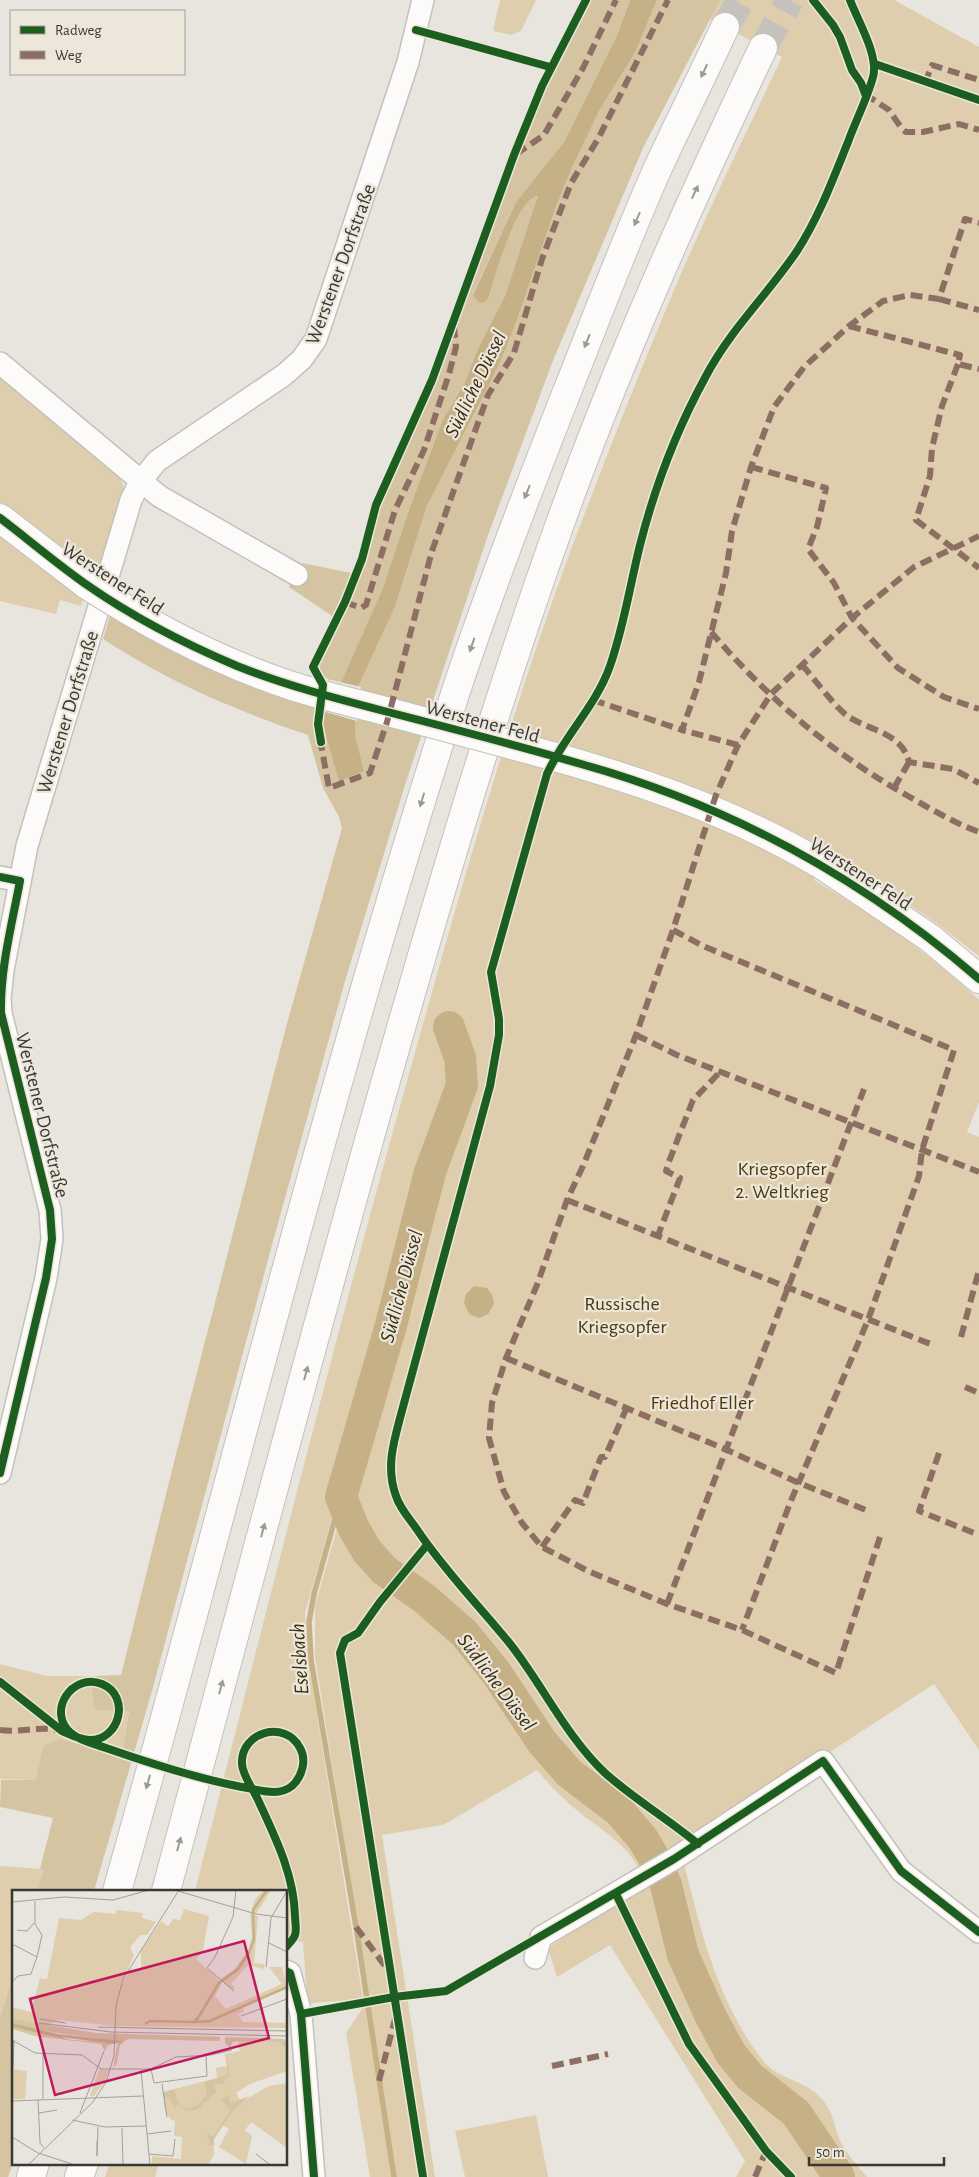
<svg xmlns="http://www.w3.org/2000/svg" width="979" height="2177" viewBox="0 0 979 2177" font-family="'Alegreya Sans',sans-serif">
	<rect width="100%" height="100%" fill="#e8e5df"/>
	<g fill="#deceae">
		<polygon points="500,0 536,0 521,31 511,35 493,31"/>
		<path d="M674,0H894L979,47V956L935,922L830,851L814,880C871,914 931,954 979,1000V1102L967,1132L979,1137V1750L934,1684L758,1799L640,1871C627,1844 603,1831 580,1813C564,1800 550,1786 537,1770L443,1825L382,1835L435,2177H370L346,2033L369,1998L315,1657V1606L439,1167L465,1095L469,1078L454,1022L447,1026L457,1073L305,1613L308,1659L363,1999L310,2003L307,1996L303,1942L286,1940V1891H195C266,1612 336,1333 414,1056C462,885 510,714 572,547C604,462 637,378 672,295C706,214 745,136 782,57Z"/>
		<polygon points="0,371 117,473 124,487 100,569 61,549 0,502"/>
		<polygon points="0,536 84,596 81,606 60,600 56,614 0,601"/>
		<polygon points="0,1664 47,1676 97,1676 92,1691 129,1710 122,1757 59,1739 43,1746 37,1780 0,1779"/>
		<path d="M683,1860C701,1931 718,2005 765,2063C780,2080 806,2080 822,2099C836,2116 833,2127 842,2144C848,2156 859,2167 867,2177H736L745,2161L610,1945L557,1977L548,1948Z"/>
		<polygon points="0,1866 44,1869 37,1891 14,1891 14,1971 0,2018"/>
		<polygon points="536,2115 548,2177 465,2177 455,2131"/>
		<polygon points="110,2163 159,2163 155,2177 105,2177"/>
	</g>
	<g fill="#d5c4a1">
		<path d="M588,0H630L617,35L564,142L516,202L473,294L479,303L488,299C495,277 514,199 539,196L505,296L479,346L464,384L443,419L411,504L382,590L341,684C331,681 321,677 316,667L333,632L335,618L289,587L302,563L356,574L365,560L378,504L434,380L545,84Z"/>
		<path d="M657,0H720L643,148L552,363L487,538L405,785L345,981L272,1245L152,1691L94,1891H37L44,1869H40L53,1818L0,1807L1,1780H36L43,1746L59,1739L122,1756L129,1711L95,1710L92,1691L97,1676L121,1675L175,1458L286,1027L342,828L339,817L323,788L308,735C232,709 171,683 103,639L110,616L203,666L270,692L325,710L364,771L355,734V705L358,687L395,607L427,506L499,365L515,326L557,204L571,170L599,111L635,53Z"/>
		<polygon points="14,1971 14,2160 8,2177 0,2177 0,2018"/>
	</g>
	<g fill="#c6b186">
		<path d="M630,0H657L635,53L599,111L571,170L557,204L515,326L499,365L427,506L395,607L358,687L355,705V734L364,771L339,781L322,722L325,710L341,683L382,590L411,504L443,419L464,384L479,346L505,296L538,196C515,200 495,277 488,299L483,303H479L473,295L516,202L564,142L617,35Z"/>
		<polygon points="474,1286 487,1288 492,1295 494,1304 488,1314 479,1318 469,1314 464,1303 466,1294"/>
	</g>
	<polygon fill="#e8e5df" points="332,680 361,687 357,721 322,711"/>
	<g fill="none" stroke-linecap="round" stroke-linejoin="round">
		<polyline stroke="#c6b186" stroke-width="5.5" points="341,1497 314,1594 309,1622 311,1660 356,1927 394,2177"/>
		<polyline stroke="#c6b186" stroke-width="32" points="449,1027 460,1058 462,1085 430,1172 391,1325 341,1497 354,1529 367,1551 384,1570 425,1599 464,1633 497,1674 542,1742 569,1773 619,1811 643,1839 654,1858 666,1885 683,1955 710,2015 731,2054 750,2077 796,2113 839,2177"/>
		<g stroke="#c5c2bd" stroke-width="28" stroke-dasharray="28 14" stroke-linecap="butt">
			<polyline points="725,27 741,0"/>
			<polyline points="763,48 790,0"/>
		</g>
		<g stroke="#c3c1bc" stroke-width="24">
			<g id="minor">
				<polyline points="0,363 159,496 297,575"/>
				<polyline points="0,877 20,881"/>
				<polyline points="0,1473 46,1278 52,1239 50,1210 1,1013 0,999 3,970 27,846 131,500 140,482 157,461 284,375 302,359 316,339 408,62 423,0"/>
				<polyline points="535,1958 541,1937 674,1859 823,1761 901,1871 979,1932"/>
				<polyline points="286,1971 290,1973 301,2014 314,2177"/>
			</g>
		</g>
		<g stroke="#c3c1bc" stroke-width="30">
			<g id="secondary">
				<polyline points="0,518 87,585"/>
				<polyline points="822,865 930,938 979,979"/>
			</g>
		</g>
		<g stroke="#c3c1bc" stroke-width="30">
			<g id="motorway">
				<path d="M117,1891C230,1492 327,1089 455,694C489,591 528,490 568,389C597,316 625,242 657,170C679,122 703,75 725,27"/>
				<path d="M166,1891C235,1633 303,1375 375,1119C431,922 488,725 557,532C616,366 688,206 763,48"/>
				<polyline points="31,2177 35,2163"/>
				<polyline points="79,2177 84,2163"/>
			</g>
		</g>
		<use href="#minor" stroke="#fcfbfa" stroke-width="21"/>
		<use href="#secondary" stroke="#fcfbfa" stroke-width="28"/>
		<use href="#motorway" stroke="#fcfbfa" stroke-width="28"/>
		<g stroke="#c3c1bc" stroke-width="30" stroke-linecap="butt">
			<path id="secondary-bridge" d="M87,585C151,626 217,661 289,685C322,696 356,703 389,712C538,753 689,785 822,865"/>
		</g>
		<use href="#secondary-bridge" stroke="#fcfbfa" stroke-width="28"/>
		<g stroke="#8d6e63" stroke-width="6" stroke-dasharray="12 6" stroke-linecap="butt">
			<polyline points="925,83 932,65 979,80"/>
			<polyline points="865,94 889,110 902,129 906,132 923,132 959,124 979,130"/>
			<polyline points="516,154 544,135 583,68 616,0"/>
			<polyline points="939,299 979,310"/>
			<polyline points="849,326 960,355 958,364 979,369"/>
			<polyline points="958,364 942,406 932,448 930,476 916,520 979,568"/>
			<polyline points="751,467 826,488 817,527 808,549 834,583 852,618 898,668 944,697 979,709"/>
			<polyline points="345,602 361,608 366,605 395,510 424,450 449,374 456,347 454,327"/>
			<path d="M711,632C769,699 830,752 908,796C931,809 954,823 979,832"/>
			<path d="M802,665C813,677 837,710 849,717C871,731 902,733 909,762L953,769L979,783"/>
			<polyline points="593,700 682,730"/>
			<polyline points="320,739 329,788 370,773 387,722 432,551 488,395 514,353 542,259 571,183 598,139 668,0"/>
			<polyline points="738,745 682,730 699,682 726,573 732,531 751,467 774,407 804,367 849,326 883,301 910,295 939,299 965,219 979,223"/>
			<polyline points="894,788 909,762"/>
			<polyline points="673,930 703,946 954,1050 922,1150 919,1176 868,1320 790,1503 742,1630"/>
			<polyline points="636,1035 677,1055 979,1172"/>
			<polyline points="567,1200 933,1345"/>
			<polyline points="657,1238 680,1178 666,1171 668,1164 693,1100 721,1071"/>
			<polyline points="961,1337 979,1270"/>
			<polyline points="506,1358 725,1449 799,1483 866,1510"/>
			<polyline points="965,1387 979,1393"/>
			<polyline points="939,1453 919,1511 979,1535"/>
			<polyline points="880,1537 836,1673 742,1630 667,1604 588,1571 542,1547 522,1523 504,1492 489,1438 492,1403 506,1358 537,1285 567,1200 583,1166 636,1035 673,930 716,795 738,745 771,694 852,618 914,567 979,536"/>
			<polyline points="542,1547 575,1500 583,1503 601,1457 605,1457 627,1407"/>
			<polyline points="667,1604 864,1089"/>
			<path d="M0,1730C20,1733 38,1726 57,1730"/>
			<polyline points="356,1927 388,1970"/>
			<polyline points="552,2066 608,2054"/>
			<polyline points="379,2081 395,2019"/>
			<polyline points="755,2177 766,2151"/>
		</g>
		<g stroke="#ece6db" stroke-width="11">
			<g id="cycleway">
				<polyline points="813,0 833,25 840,37 852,70 861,83 866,96"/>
				<polyline points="416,30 550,67"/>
				<polyline points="875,64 979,100"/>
				<path d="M0,518C29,540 57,564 87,585C133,617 185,644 237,666C285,685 334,698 384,711C450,728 516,745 581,764C731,806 861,877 979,979"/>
				<polyline points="321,742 318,724 323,685 313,667 345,602 362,559 376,505 432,380 514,155 542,86 586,0"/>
				<path d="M0,877L20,881C12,924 0,969 1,1013L50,1210L52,1239L46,1278L0,1473"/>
				<path d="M0,1682L62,1731C71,1735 80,1740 90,1740C120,1740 131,1696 102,1684C72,1672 46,1712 71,1733C80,1741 95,1744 106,1748C149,1763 192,1777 237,1786C249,1788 262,1792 274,1792C280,1792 287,1790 292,1786C302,1777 307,1760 300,1748C285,1719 240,1732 242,1764C243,1777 254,1790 259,1802C276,1839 294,1875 295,1916C295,1921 297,1930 295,1935C294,1939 289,1943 286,1947"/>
				<path d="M698,1844C668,1819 634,1799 605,1773C566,1736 543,1686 511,1645C480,1607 445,1571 418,1531C410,1519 400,1509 396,1496C386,1469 393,1444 400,1418L490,1086L499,1035V1019L491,972L547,774C564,736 596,706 610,666C624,626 630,585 640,545C655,486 677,429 706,376C730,330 768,294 797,251C819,217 833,179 848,142C856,120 867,99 873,77C879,56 858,21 850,0"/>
				<polyline points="616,1894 689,2044 766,2151 791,2177"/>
				<polyline points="286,1971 290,1973 301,2014 314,2177"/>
				<polyline points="301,2014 394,1997 446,1991 674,1859 823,1761 901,1871 979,1932"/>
				<polyline points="423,2177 340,1653 345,1640 358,1633 380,1602 427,1545"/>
			</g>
		</g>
		<use href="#cycleway" stroke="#1b5e20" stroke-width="8"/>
	</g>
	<defs><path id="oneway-solid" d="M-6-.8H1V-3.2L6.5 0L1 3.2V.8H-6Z" transform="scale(1.25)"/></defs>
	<g fill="#9b9a96">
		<use href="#oneway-solid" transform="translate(704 71) rotate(115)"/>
		<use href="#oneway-solid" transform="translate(695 192) rotate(-65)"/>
		<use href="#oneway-solid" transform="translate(637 219) rotate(113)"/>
		<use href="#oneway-solid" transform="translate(587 341) rotate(112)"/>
		<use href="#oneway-solid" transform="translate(527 492) rotate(112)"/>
		<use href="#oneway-solid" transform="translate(472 645) rotate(109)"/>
		<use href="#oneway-solid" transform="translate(422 800) rotate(107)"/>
		<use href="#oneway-solid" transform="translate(306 1373) rotate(-75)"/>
		<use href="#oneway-solid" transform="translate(263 1530) rotate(-75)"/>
		<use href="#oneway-solid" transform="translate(221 1687) rotate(-75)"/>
		<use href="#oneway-solid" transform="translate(148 1782) rotate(106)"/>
		<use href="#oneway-solid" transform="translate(179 1844) rotate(-75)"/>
	</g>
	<g text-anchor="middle" stroke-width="4.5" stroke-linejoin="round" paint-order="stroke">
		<g font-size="20" fill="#3a3833" stroke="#ece6db">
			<text transform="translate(340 264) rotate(-70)" y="7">Werstener Dorfstraße</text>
			<text transform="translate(113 578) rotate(33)" y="7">Werstener Feld</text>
			<text transform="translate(67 712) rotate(-73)" y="7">Werstener Dorfstraße</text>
			<text transform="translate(483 721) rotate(15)" y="7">Werstener Feld</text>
			<text transform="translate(861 873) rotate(33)" y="7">Werstener Feld</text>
			<text transform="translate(43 1115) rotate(76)" y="7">Werstener Dorfstraße</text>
		</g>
		<g font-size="20" fill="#4f3b0a" stroke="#ece6db">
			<text x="782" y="1175">Kriegsopfer<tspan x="782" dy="23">2. Weltkrieg</tspan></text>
			<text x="622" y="1310">Russische<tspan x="622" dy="23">Kriegsopfer</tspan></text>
			<text x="702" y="1409">Friedhof Eller</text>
		</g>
		<g font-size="21" font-style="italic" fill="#392c11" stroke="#ece6db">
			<text transform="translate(475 384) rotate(-64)" y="7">Südliche Düssel</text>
			<text transform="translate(401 1286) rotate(-75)" y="7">Südliche Düssel</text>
			<text transform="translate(299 1659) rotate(-94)" y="7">Eselsbach</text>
			<text transform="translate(497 1682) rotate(53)" y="7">Südliche Düssel</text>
		</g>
	</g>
	<g transform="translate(12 1890)">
		<rect width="275" height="275" fill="#e8e5df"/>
		<path d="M252,0H259L244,24L239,22L243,9ZM172,19L197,26L191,61L184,69L210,93L203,106L214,119L270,94L257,77H270L275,99L230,116L232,122L226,124L231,132L275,133V138L102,136L46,130L25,140L0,133V117L19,122L28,88L35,89L47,28L69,30L82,22L103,24L104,20L131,23L130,28L144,32L135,45H128L118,58L122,65L106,101L118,79L129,80V61L149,31L156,36L161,29L168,30ZM238,24L246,26L242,73L252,74V79L236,75L219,94L223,98L220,100L208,89L222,80L236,60L240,47ZM226,151L266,152L275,158V181L238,194L224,203L229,212L257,196L275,193V258L239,232L233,240L240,246L234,274L207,257L217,239L210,235L220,222L201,247L202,265L196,275H140V266L169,269L170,247L162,246L163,231L159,230L153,221L151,202L205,188L204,178L215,176L213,164L228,161ZM0,179L15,181L13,209H0ZM87,180H97L92,192L82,206H78Z" fill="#deceae"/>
		<path d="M0,129L84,143L273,149L275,158L266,152L226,151L221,152L218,158L213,153V147H208L207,151L116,149L108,155L105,173L101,178L106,151L23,140L0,133ZM0,137L50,149L102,153L95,156L93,161L89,154L23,146L0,139ZM213,164L218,185L210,194H202L204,202L185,220H172L164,214V218L155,207H151V203L162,199L167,215L174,219L185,216L195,204L192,192L216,185ZM218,204V214L237,206L220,222L202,249V255H198L195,243L201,247L218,221L209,210Z" fill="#d5c4a1"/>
		<path d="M0,133L45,144L111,151L102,154L49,147L60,151L0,137Z" fill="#c6b186"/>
		<path fill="none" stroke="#c6b186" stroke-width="2.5" d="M182,132L198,131L275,97M133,134L138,131L182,132L186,128L207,93L226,79L237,63L242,49L241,20L255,0"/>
		<path fill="none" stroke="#a2a09a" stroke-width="1" d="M166,1L244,24L275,28M0,12L52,7L101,10L137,0M5,40L15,41L22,33M257,53L275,62M0,54L25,67M254,77L259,28L275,1M0,92L6,86L19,84L25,67L30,45L23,34V11M222,101L195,78L203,67L221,27L224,0M229,126L275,109M28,129L54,133M27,133L99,142L275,146M86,137L275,141M0,150L23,163L70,165L89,179H139L164,167L199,165L220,160M31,163V209M1,179L2,150M139,179L142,193L195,186L194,166M129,180L138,275M150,194L155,227M26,210L28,253L32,258M0,211L131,206M27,223L45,220M68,223L92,161M60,230L93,237L134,236M110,238L111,275M135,244L159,241M0,247L26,263L63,275M85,251V266L86,237M137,264L161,266L163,249M244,264L257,274M16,275L81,212L94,192L102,166L104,116L111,89L167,0"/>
		<path fill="#c2185b" fill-opacity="0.15" stroke="#c2185b" stroke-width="2.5" d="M232,51L257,148L43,205L18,109Z"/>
		<rect width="275" height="275" fill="none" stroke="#3a3833" stroke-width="2.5"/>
	</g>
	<rect x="10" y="10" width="175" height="65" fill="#ece6db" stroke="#a5a098"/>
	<rect x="20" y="26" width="25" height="8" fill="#1b5e20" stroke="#a5a098"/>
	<text x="55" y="35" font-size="15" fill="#3a3833">Radweg</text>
	<rect x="20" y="51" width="25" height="8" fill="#8d6e63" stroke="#a5a098"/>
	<text x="55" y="60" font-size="15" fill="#3a3833">Weg</text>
	<path d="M809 2157v8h135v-8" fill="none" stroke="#3a3833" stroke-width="2.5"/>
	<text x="816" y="2157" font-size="15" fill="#3a3833" stroke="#ece6db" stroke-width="4" paint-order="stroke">50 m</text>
</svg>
